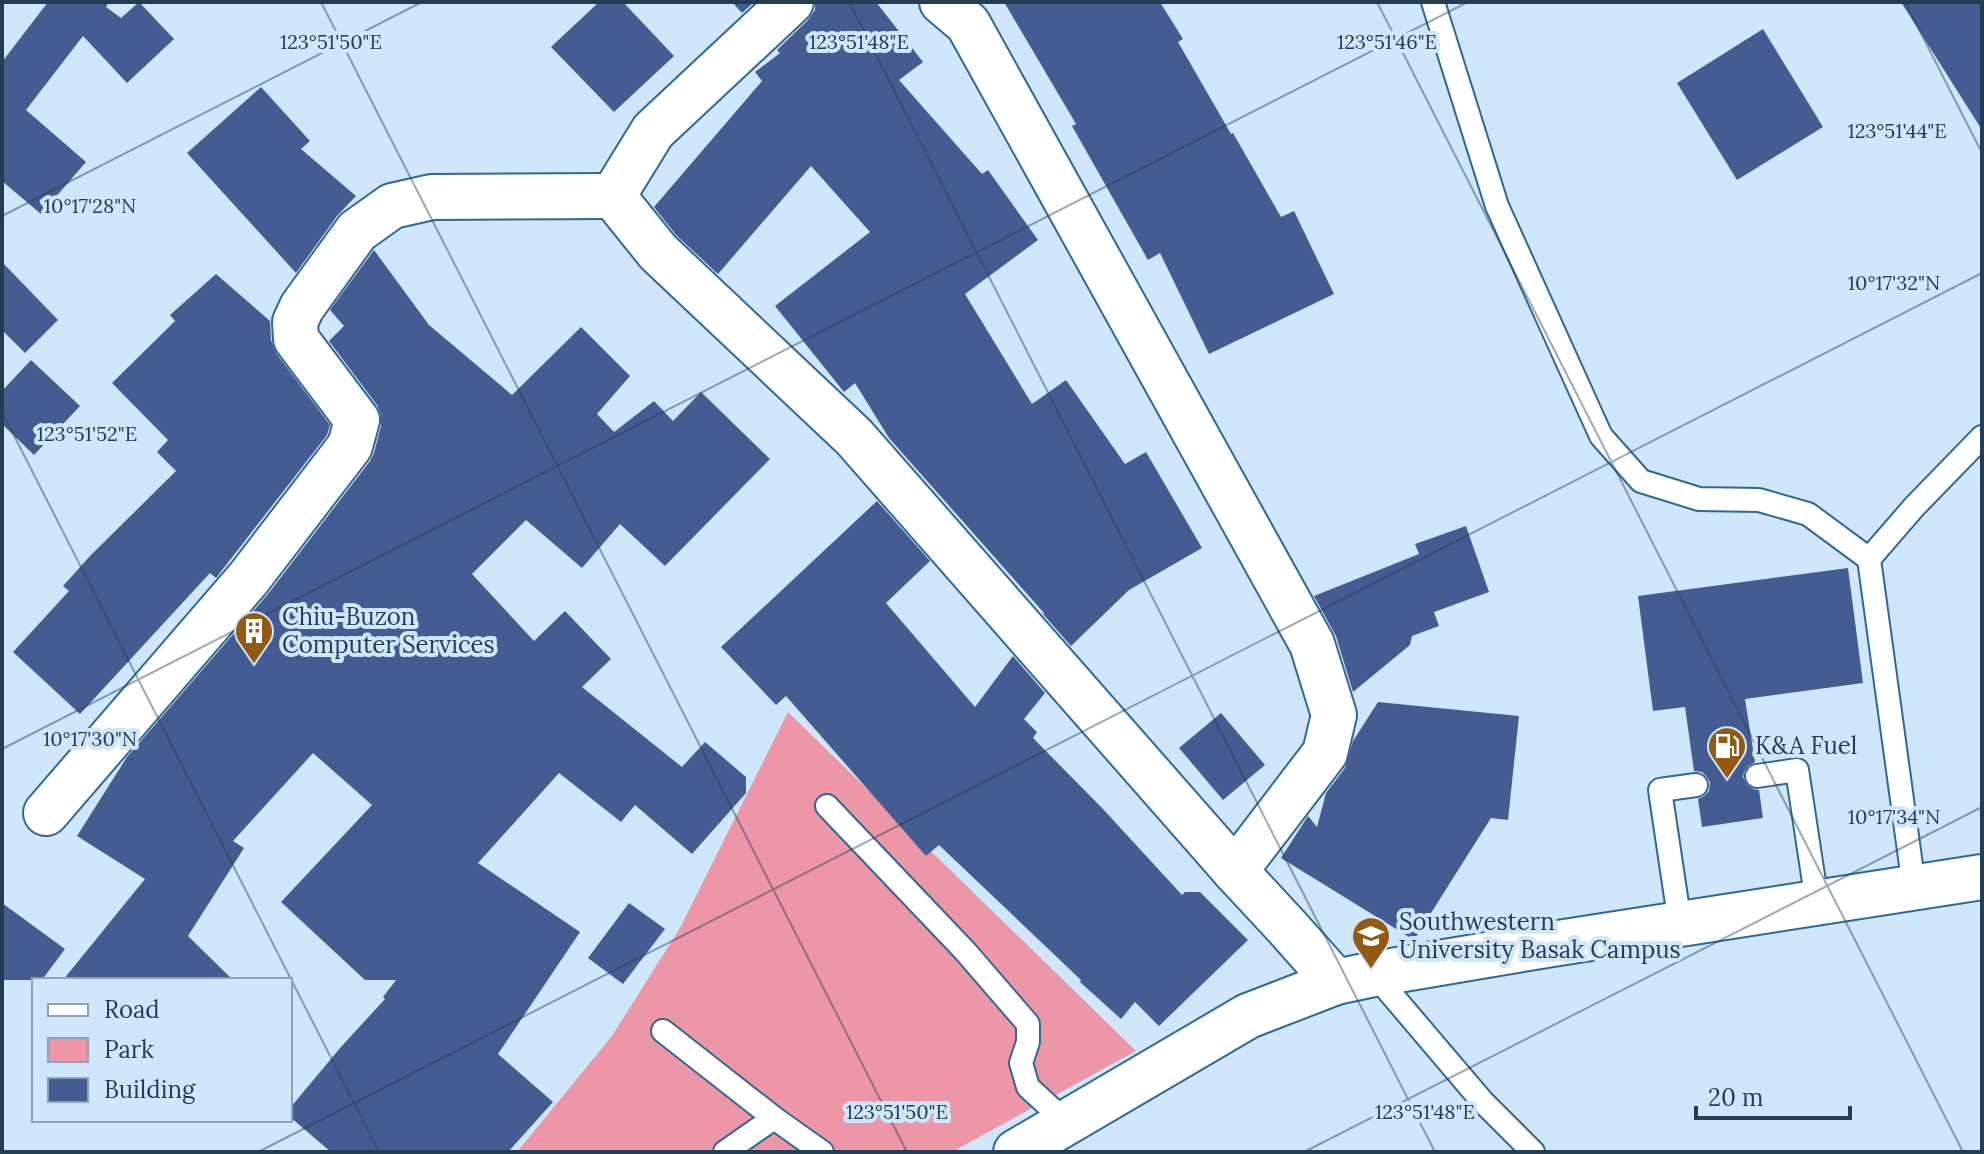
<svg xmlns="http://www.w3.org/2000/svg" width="1984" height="1154" viewBox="0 0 1984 1154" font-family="Lora,serif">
	<rect width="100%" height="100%" fill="#cfe6fb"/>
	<polygon fill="#ec96a8" points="788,712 1136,1051 952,1152 517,1152 612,1036 680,928"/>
	<g fill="#455c93">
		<polygon points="48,2 109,2 106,7 121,18 139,2 174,39 127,83 83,36 26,110 86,162 41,214 2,181 2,62"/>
		<polygon points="599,2 623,2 674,56 614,112 551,47"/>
		<polygon points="732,2 754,2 742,13"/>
		<polygon points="815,2 876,2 923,62 899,80 982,174 988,170 1038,240 965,294 1032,404 1066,380 1125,464 1146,452 1202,548 1129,590 1071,646 1043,614 1044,613 889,438 855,383 844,392 775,306 870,232 811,166 718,274 676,235 654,207 762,81 755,72 780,53 777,50 808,20 815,10"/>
		<polygon points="1004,2 1160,2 1183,39 1178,42 1231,134 1233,133 1281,217 1294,211 1334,294 1209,354 1160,253 1148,260 1072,126 1076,124"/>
		<polygon points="1901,2 1982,2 1982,130"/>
		<polygon points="1763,29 1823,127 1737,180 1677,83"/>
		<polygon points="261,87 310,141 301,149 356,196 337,216 296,273 187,153"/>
		<polygon points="374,250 429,325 512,395 581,327 630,376 597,414 614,432 654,401 673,421 701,392 770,459 665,566 620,524 582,568 526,520 472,574 534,641 565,611 611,659 582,687 682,767 705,742 746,777 746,793 692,854 635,805 621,822 559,773 478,863 580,932 498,1054 553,1102 508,1152 331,1152 290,1117 290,1108 340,1048 385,999 383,997 396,980 365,980 281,902 372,805 313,753 233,841 244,848 188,936 233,980 63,980 145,879 77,836 127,757 268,594 370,461 374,453 381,426 381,415 377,405 329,341 344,326 330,310"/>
		<polygon points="2,262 58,320 25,353 2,330"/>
		<polygon points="216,274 270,321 271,340 276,353 330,425 327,435 216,578 210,573 80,714 13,652 69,591 63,586 90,556 176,471 157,452 168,440 112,383 175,321 170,315"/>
		<polygon points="31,360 80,406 34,455 2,424 2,391"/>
		<polygon points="877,501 930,561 886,603 975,707 1013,656 1045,693 1024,719 1037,732 1033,738 1103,809 1182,895 1185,892 1200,892 1248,940 1159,1026 1135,1002 1121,1019 1080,982 1081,980 939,845 926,856 786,696 776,705 721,647"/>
		<polygon points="1466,526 1489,592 1434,612 1439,626 1412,636 1410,645 1353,692 1336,636 1314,596 1419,554 1415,544"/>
		<polygon points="1848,568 1863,683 1745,699 1755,762 1748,766 1744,772 1743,777 1747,785 1753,789 1759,790 1763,818 1702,827 1698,799 1704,796 1709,791 1710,782 1706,776 1702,772 1694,771 1685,707 1653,711 1638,596"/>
		<polygon points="1378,702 1519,716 1508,820 1491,818 1414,940 1281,858 1308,816 1317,827 1326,793 1345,768 1353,741"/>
		<polygon points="1221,713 1265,765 1223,800 1179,748"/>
		<polygon points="2,903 65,949 42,980 2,980"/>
		<polygon points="629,903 665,929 623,984 588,958"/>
	</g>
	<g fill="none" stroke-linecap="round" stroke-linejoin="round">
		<g stroke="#306895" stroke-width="26">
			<g id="lane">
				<polyline points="1433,2 1497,206 1601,436 1641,481 1699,499 1759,500 1808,514 1869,559 1914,887"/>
				<polyline points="1869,559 1914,507 1982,437"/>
				<polyline points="1757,776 1797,770 1817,902"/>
				<polyline points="827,806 965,951 1028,1024 1028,1042 1021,1063 1028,1087 1066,1122"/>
				<polyline points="1680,924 1660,790 1696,785"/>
				<polyline points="1374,974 1482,1101 1533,1152"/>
				<polyline points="663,1031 774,1118 822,1152"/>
				<polyline points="725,1152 774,1118"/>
			</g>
		</g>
		<g stroke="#306895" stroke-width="48">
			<g id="street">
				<polyline points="791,2 653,131 613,196 658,252 854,437 1235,871 1287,927 1336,982"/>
				<polyline points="942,2 968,24 1312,644 1334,715 1325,753 1235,871"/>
				<polyline points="46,813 248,579 350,446 357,420 296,339 295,322 302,307 357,231 392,206 432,197 613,196"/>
			</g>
		</g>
		<g stroke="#306895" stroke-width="48">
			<polyline id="secondary" points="1016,1152 1248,1016 1336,982 1374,974 1552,944 1982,877"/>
		</g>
		<use href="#lane" stroke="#fff" stroke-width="22"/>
		<use href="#street" stroke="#fff" stroke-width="44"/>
		<use href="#secondary" stroke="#fff" stroke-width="44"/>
	</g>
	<path fill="none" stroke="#253d52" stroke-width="2" stroke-opacity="0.45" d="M321,2L907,1152M849,2L1435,1152M1377,2L1963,1152M1905,2L1982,153M2,216L422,2M2,412L379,1152M2,749L1468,2M258,1152L1982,273M1304,1152L1982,807"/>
	<defs>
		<g id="building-pin" transform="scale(2)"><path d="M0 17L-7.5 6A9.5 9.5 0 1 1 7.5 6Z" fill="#925a14" stroke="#cfe6fb"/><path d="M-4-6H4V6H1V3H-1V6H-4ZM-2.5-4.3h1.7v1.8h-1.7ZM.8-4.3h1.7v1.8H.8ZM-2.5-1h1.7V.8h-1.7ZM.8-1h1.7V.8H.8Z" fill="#fff"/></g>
		<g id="fuel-pin" transform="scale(2)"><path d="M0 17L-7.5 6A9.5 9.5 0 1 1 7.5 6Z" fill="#925a14" stroke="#cfe6fb"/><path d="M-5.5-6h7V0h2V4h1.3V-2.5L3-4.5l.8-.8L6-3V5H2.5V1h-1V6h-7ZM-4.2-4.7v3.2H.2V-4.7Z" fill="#fff"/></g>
		<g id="university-pin" transform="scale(2)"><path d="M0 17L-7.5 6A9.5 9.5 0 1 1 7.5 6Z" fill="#925a14" stroke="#cfe6fb"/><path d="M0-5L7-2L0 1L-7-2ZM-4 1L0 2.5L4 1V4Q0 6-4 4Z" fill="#fff"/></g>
	</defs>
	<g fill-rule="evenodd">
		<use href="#building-pin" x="254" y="631"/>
		<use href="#fuel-pin" x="1727" y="746"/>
		<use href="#university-pin" x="1371" y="936"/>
	</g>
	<g text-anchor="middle" stroke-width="8" stroke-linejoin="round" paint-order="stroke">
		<g font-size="24" fill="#253d52" stroke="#cfe6fb" text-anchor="start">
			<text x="282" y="625">Chiu-Buzon<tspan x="282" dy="28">Computer Services</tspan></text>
			<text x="1755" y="754">K&amp;A Fuel</text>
			<text x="1399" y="930">Southwestern<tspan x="1399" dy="28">University Basak Campus</tspan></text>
		</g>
	</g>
	<g font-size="20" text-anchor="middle" fill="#253d52" stroke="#cfe6fb" stroke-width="8" stroke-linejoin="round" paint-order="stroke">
		<text x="331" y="49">123°51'50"E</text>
		<text x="859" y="49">123°51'48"E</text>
		<text x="1387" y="49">123°51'46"E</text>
		<text x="1897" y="138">123°51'44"E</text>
		<text x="90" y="213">10°17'28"N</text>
		<text x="1894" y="290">10°17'32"N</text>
		<text x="87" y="441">123°51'52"E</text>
		<text x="90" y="746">10°17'30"N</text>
		<text x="1894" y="824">10°17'34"N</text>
		<text x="897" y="1119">123°51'50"E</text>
		<text x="1425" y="1119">123°51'48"E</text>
	</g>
	<rect width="1984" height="1154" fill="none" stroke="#253d52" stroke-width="8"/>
	<rect x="32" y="978" width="260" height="144" fill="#cfe6fb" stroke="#8ba2b7" stroke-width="2"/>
	<rect x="48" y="1004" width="40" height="12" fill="#ffffff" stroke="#8ba2b7" stroke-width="2"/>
	<text x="104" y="1018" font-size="24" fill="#253d52">Road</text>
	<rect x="48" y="1038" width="40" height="24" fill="#ec96a8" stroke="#8ba2b7" stroke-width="2"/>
	<text x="104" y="1058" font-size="24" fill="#253d52">Park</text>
	<rect x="48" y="1078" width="40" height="24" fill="#455c93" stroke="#8ba2b7" stroke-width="2"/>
	<text x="104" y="1098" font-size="24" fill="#253d52">Building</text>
	<path d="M1696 1106v12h154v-12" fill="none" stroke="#253d52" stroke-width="4"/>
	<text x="1708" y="1106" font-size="24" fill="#253d52" stroke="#cfe6fb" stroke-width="6" paint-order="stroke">20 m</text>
</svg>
